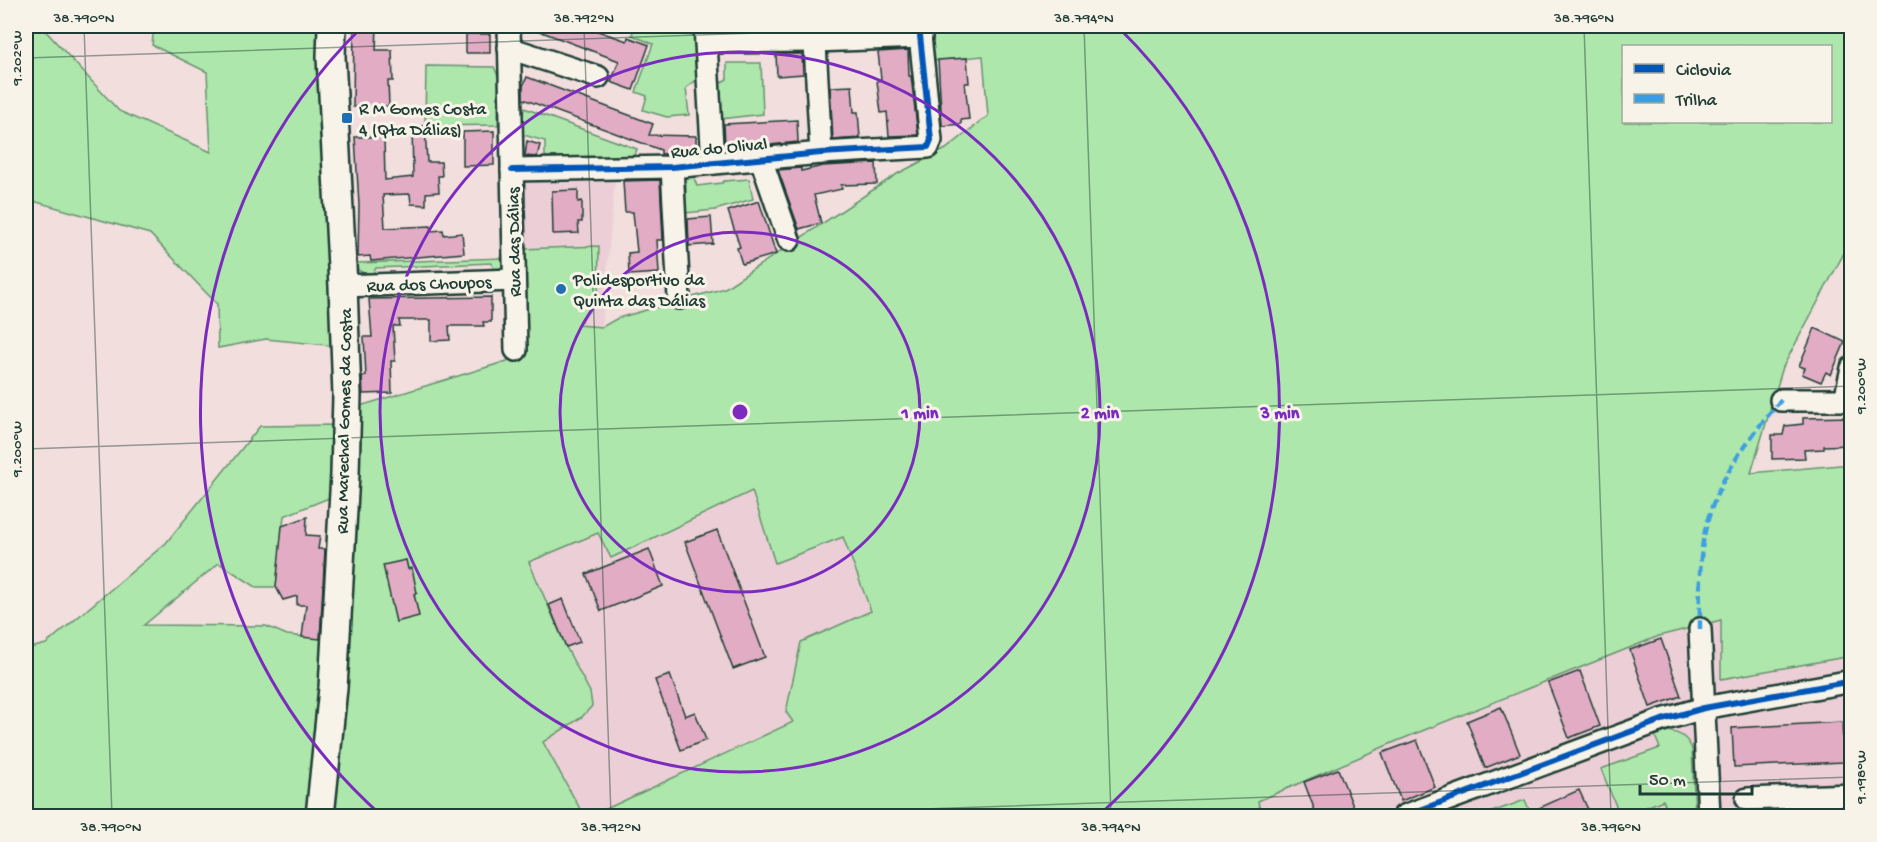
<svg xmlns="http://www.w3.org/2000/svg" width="1877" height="842" viewBox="0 0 1877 842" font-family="'Gochi Hand',sans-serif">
	<rect width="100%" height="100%" fill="#f1dedd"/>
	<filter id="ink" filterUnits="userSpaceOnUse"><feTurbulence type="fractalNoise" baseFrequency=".0167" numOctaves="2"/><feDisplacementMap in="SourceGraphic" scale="12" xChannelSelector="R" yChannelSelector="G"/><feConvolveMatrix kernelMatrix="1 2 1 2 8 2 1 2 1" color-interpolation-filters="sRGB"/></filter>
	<g filter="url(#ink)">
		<g fill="#eccfd6">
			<polygon points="615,178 602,327 577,325 522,249 521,188 530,179"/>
			<polygon points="752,491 775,562 843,537 871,611 801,642 793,721 591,816 584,816 543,742 582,717 592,706 590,692 566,647 529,562 598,533 611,558"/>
			<polygon points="1721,620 1721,679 1851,656 1851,816 1261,816 1257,801 1397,741 1659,636"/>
		</g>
		<g fill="#aee7ab" stroke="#669270" stroke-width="1.5" fill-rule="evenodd">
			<polygon points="30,26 41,26 119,111 211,152 207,72 152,45 154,26 232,26 236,29 251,26 317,26 338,324 337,346 266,339 218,348 217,304 150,234 26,199 26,28"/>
			<path d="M968,26H1851V240L1783,367L1751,473L1851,464V656L1721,679V620L1659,636L1397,741L1258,801L1261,816H591L793,722L786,712L801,642L871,611L843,537L775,563L752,491L611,558L598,533L529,562L566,647L590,692L592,706L582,717L543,742L584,816H333L340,769L360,406L507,361L524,345L522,249L599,246L598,299L578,325L602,327L618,318L725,288L897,174L946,149L988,116L983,56L933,61L930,27ZM1624,46H1830V122H1624Z"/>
			<polygon points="634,28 696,36 699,78 686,88 689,115 667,117 643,110 647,96 636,92 653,44 632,35"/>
			<polygon points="727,63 761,63 763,114 720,119 718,84 727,79"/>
			<polygon points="426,66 494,67 499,78 498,125 425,126"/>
			<polygon points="524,108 637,149 634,157 545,157 545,141 520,134"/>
			<polygon points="693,175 697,186 722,183 724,181 749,179 753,199 715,210 685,213 686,179"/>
			<polygon points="504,258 502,267 495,271 491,263 376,268 371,277 358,270 357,263"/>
			<polygon points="337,425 334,496 284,516 276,587 256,587 219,563 144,625 266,626 287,635 327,639 311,816 26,816 26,649 46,644 166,543 260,426"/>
			<path d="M1668,731C1680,733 1687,737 1692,749L1695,816H1670L1663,800L1625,816H1620L1601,769L1660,748L1655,736Z"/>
			<polygon points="1525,800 1532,816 1481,816"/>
		</g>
		<g fill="#e2acc4" stroke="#1f3d34" stroke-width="1.5">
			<polygon points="354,26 377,26 376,50 392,50 393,81 388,81 389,106 353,107"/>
			<polygon points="526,26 583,26 627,41 628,37 649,45 633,90 611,82 619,61"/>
			<rect x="466" y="34" width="24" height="19"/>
			<polygon points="908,50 909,76 911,76 918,135 889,136 887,112 881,113 877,81 881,79 878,52"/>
			<polygon points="776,54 802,54 803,74 777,76"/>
			<polygon points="967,58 969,83 965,83 969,119 961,120 961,124 942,126 938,60"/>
			<polygon points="527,77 653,124 649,135 696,136 696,152 661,154 661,150 523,99 523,86"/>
			<polygon points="852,86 854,112 858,112 860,138 833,140 830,87"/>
			<polygon points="797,120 798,142 742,148 742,144 725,145 724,124"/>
			<polygon points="425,126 427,162 441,162 442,176 438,176 439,192 426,193 426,205 411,204 410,194 383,195 385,228 431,226 431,231 443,230 444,235 462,233 464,253 371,261 370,256 358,257 359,205 355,137 384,137 385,180 413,177 412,127"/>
			<polygon points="494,131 494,165 463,166 463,132"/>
			<polygon points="527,141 540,145 537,157 525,156"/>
			<polygon points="876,163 877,184 841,185 842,189 814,195 821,223 799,229 778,170 801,168 801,171 823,166"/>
			<polygon points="660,180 663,240 657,240 659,273 629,275 628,253 637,252 633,212 625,212 623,181"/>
			<polygon points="578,190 578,202 582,201 582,222 578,222 579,233 553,234 552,191"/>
			<polygon points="759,201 776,254 742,264 737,248 740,247 728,211"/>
			<polygon points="711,217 713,244 689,246 688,219"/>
			<polygon points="491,297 491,322 483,322 484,326 449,326 450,340 431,341 431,320 399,320 400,326 393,326 395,361 391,361 392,393 363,394 362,376 366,376 364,337 372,337 369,299"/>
			<polygon points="1815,328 1845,342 1831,375 1826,372 1821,382 1802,374 1805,368 1799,366"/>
			<polygon points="1851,417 1851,445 1824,446 1824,449 1804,450 1805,458 1772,459 1772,435 1783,435 1785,426 1803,424 1803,418"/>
			<polygon points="307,517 306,535 320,536 318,549 325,549 320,639 302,637 306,605 297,605 297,596 283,600 276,587 282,526"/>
			<polygon points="717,530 765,657 733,669 685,542"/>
			<polygon points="649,549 663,586 601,611 586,574"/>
			<polygon points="406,560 408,569 412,568 417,593 414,594 419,616 396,622 383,565"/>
			<polygon points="563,599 580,642 566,647 549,605"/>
			<polygon points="1661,639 1681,696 1650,707 1630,650"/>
			<polygon points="1580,671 1600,726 1569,738 1548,683"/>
			<polygon points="670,675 685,716 695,712 706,740 681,750 655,680"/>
			<polygon points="1501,707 1520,754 1485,768 1467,721"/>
			<polygon points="1842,722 1844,762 1734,767 1732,728"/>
			<polygon points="1417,740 1435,787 1401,801 1382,753"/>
			<polygon points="1338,769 1357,816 1317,816 1304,782"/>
			<polygon points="1579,790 1591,816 1543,816 1539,808"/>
		</g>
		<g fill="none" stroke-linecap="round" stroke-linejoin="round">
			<g stroke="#1f3d34" stroke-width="26">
				<g id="minor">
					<polyline points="509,26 516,350"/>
					<polyline points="705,26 713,163"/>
					<polyline points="814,26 821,153"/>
					<polyline points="706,42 815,41 921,37"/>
					<polyline points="509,48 598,77"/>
					<polyline points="761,159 789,240"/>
					<polyline points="672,167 679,298"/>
					<polyline points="512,170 672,167 821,153 928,147 931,140 919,26"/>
					<polyline points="343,286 514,280"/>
					<polyline points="1781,400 1852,400"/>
					<polyline points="1845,400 1852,368"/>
					<polyline points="1700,629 1709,816"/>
					<polyline points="1747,799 1852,795"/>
					<polyline points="1404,816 1662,720 1704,708 1852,681"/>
				</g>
			</g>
			<g stroke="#1f3d34" stroke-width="32">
				<polyline id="major" points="320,816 333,688 345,474 347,395 343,286 331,57 332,26"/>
			</g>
			<use href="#minor" stroke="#f7f3e8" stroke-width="21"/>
			<use href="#major" stroke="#f7f3e8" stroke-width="27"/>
			<path stroke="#3c9ee2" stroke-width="4.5" stroke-dasharray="9 4.5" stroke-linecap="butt" d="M1700,629C1700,597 1698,563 1705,531C1716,480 1748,439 1781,400"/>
			<g stroke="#f7f3e8" stroke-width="10">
				<g id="cycleway">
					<polyline points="512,170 672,167 821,153 928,147 931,140 919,26"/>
					<polyline points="1404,816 1662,720 1704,708 1852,681"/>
				</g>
			</g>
			<use href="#cycleway" stroke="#0057b8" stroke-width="6"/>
		</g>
	</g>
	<path fill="none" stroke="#1f3d34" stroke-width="1.5" stroke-opacity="0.45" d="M84,26L112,816M584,26L611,816M1084,26L1111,816M1584,26L1611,816M26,58L964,26M26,449L1852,386M718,816L1852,777"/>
	<g fill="none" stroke="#7b2cbf" stroke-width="3">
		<circle cx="740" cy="412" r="180"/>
		<circle cx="740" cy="412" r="360"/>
		<path d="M382 816A540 540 0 0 1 362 27M1118 27A540 540 0 0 1 1098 816"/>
	</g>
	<g fill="#1f6fb2" stroke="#f7f3e8" stroke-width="2">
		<rect x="341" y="112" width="12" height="12" rx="3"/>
		<circle cx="561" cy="289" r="6"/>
	</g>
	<g text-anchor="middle" stroke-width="6" stroke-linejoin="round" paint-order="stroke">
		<g font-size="18" fill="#1f3d34" stroke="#f7f3e8" text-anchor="start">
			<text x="359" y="114">R M Gomes Costa<tspan x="359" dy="21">4 (Qta Dálias)</tspan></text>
			<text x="573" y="285">Polidesportivo da<tspan x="573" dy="21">Quinta das Dálias</tspan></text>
		</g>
		<g font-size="18" fill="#1f3d34" stroke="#f7f3e8">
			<text transform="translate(719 147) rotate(-5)" y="6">Rua do Olival</text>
			<text transform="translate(513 242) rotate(-91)" y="6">Rua das Dálias</text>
			<text transform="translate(429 283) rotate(-2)" y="6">Rua dos Choupos</text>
			<text transform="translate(343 421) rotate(-89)" y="6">Rua Marechal Gomes da Costa</text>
		</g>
	</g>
	<circle cx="740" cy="412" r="9" fill="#7b2cbf" stroke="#f7f3e8" stroke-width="3"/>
	<g font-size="18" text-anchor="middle" font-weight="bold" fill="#7b2cbf" stroke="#f7f3e8" stroke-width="6" stroke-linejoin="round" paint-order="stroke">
		<text x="920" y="418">1 min</text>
		<text x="1100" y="418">2 min</text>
		<text x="1280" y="418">3 min</text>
	</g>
	<rect width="1877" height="842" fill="none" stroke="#f7f3e8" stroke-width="66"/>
	<rect x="1622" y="45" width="210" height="78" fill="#f7f3e8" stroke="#a1aaa0" stroke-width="1.5"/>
	<rect x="1634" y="64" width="30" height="9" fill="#0057b8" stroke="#a1aaa0" stroke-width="1.5"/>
	<text x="1676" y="75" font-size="18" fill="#1f3d34">Ciclovia</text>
	<rect x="1634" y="94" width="30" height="9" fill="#3c9ee2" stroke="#a1aaa0" stroke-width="1.5"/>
	<text x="1676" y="105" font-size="18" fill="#1f3d34">Trilha</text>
	<path d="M1640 785v9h112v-9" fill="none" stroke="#1f3d34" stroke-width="3"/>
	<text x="1649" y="785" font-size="18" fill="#1f3d34" stroke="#f7f3e8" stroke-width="4.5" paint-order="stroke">50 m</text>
	<rect x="33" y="33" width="1811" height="776" fill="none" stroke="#1f3d34" stroke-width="2"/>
	<g font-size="15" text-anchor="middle" fill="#1f3d34">
		<text x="84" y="22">38.790°N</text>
		<text x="584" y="22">38.792°N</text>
		<text x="1084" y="22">38.794°N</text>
		<text x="1584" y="22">38.796°N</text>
		<text transform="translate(16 58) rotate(-90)" y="5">9.202°W</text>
		<text transform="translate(1860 386) rotate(-90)" y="5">9.200°W</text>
		<text transform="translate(16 449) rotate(-90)" y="5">9.200°W</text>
		<text transform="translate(1860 777) rotate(-90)" y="5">9.198°W</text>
		<text x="111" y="831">38.790°N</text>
		<text x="611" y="831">38.792°N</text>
		<text x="1111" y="831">38.794°N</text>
		<text x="1611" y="831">38.796°N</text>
	</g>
</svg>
